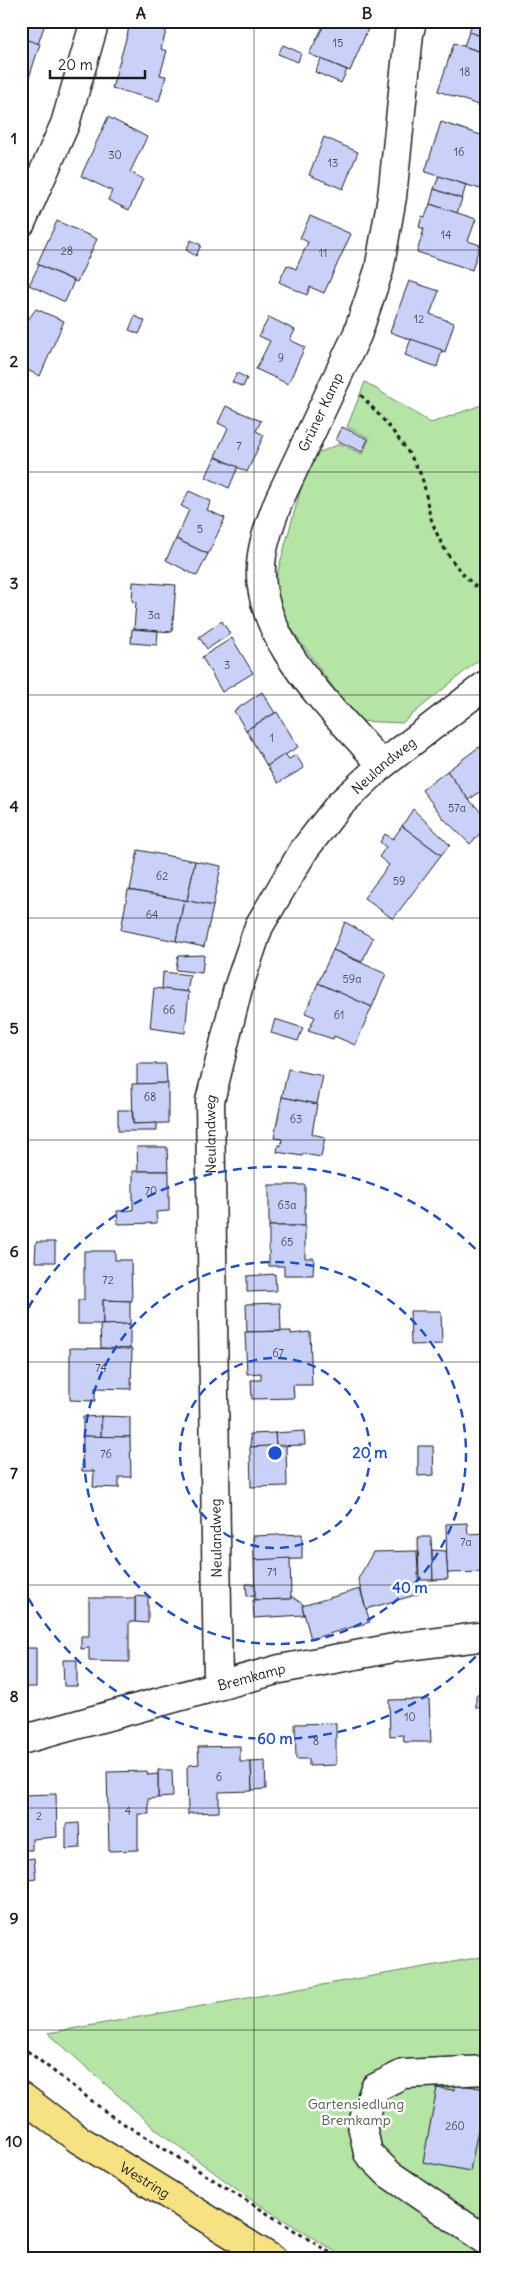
<svg xmlns="http://www.w3.org/2000/svg" width="508" height="2280" viewBox="0 0 508 2280" font-family="Delius,sans-serif">
	<rect width="100%" height="100%" fill="#fff"/>
	<filter id="ink" filterUnits="userSpaceOnUse"><feTurbulence type="fractalNoise" baseFrequency=".02" numOctaves="2"/><feDisplacementMap in="SourceGraphic" scale="10" xChannelSelector="R" yChannelSelector="G"/><feConvolveMatrix kernelMatrix="1 2 1 2 8 2 1 2 1" color-interpolation-filters="sRGB"/></filter>
	<g filter="url(#ink)">
		<g fill="#b4e5a5" stroke="#688060">
			<polygon points="365,382 431,423 487,403 487,653 402,723 357,721 270,599 310,456 340,444 362,454 370,438 347,427"/>
			<polygon points="487,1956 487,2259 347,2259 250,2199 158,2131 48,2033"/>
		</g>
		<g fill="#c9d1f9" stroke="#1c1c1c">
			<polygon points="21,21 46,21 38,44 21,38"/>
			<polygon points="131,21 159,21 168,24 161,49 167,51 160,75 166,76 159,101 112,88"/>
			<polygon points="326,21 365,21 370,24 350,71 309,54"/>
			<polygon points="473,21 487,24 487,38 469,32"/>
			<polygon points="469,32 487,38 487,54 464,46"/>
			<polygon points="21,38 40,44 25,90 21,89"/>
			<polygon points="454,43 487,54 487,108 438,91"/>
			<polygon points="283,45 301,53 298,62 278,54"/>
			<polygon points="321,59 347,70 341,83 315,72"/>
			<polygon points="108,117 147,137 130,172 143,179 129,210 108,200 112,191 81,176"/>
			<polygon points="441,122 487,137 487,168 480,189 425,172"/>
			<polygon points="324,137 358,152 343,189 309,175"/>
			<polygon points="439,176 466,185 462,199 434,189"/>
			<polygon points="434,189 462,199 457,213 430,204"/>
			<polygon points="430,204 476,219 468,241 480,245 472,270 417,252 424,229 419,227 422,216 425,217"/>
			<polygon points="310,216 351,234 324,293 310,287 307,295 279,282 287,265 296,269 308,242 300,238"/>
			<polygon points="57,221 97,239 77,282 37,264"/>
			<polygon points="191,240 201,245 196,256 186,250"/>
			<polygon points="39,265 74,281 65,302 29,285"/>
			<polygon points="409,281 439,291 430,314 454,323 445,352 390,332"/>
			<polygon points="36,309 64,321 40,376 27,370 21,377 21,329"/>
			<polygon points="135,316 145,321 139,334 129,330"/>
			<polygon points="269,317 295,330 290,340 305,347 288,384 256,369 270,341 259,336"/>
			<polygon points="411,339 442,350 437,367 405,355"/>
			<polygon points="237,373 247,378 243,387 232,382"/>
			<polygon points="226,406 261,421 256,431 264,435 247,472 215,456 228,428 218,423"/>
			<polygon points="342,427 368,439 362,452 336,440"/>
			<polygon points="215,457 238,467 229,488 206,477"/>
			<polygon points="189,491 211,501 207,510 225,518 208,554 176,539 189,510 181,506"/>
			<polygon points="176,539 208,554 197,576 166,560"/>
			<polygon points="133,582 176,585 172,632 134,629 136,602 132,601"/>
			<polygon points="222,621 230,634 207,649 199,637"/>
			<polygon points="132,629 158,631 157,645 131,643"/>
			<polygon points="232,638 253,673 222,692 202,657"/>
			<polygon points="262,692 275,713 246,730 234,711"/>
			<polygon points="277,712 298,747 267,766 246,730"/>
			<polygon points="479,747 487,756 487,786 469,800 447,771"/>
			<polygon points="285,754 289,759 296,755 304,768 278,783 267,766"/>
			<polygon points="447,771 469,800 487,817 487,826 470,844 444,819 422,790"/>
			<polygon points="413,809 450,845 441,855 402,826"/>
			<polygon points="402,826 441,855 393,919 364,898 389,865 379,857 386,847 380,842 385,834 393,839"/>
			<polygon points="138,850 195,861 187,901 130,890"/>
			<polygon points="195,861 221,866 213,906 187,901"/>
			<polygon points="128,890 184,900 176,941 121,930"/>
			<polygon points="184,900 213,906 204,947 176,941"/>
			<polygon points="345,922 373,938 362,962 333,950"/>
			<polygon points="333,950 386,974 372,1007 318,983"/>
			<polygon points="204,955 202,973 176,970 178,956"/>
			<polygon points="163,972 190,975 187,992 162,989"/>
			<polygon points="318,983 372,1007 355,1045 334,1036 333,1039 308,1031 315,1017 305,1013"/>
			<polygon points="154,988 189,992 185,1033 150,1028"/>
			<polygon points="275,1019 303,1028 298,1041 271,1033"/>
			<polygon points="137,1064 166,1064 167,1083 137,1084"/>
			<polygon points="288,1069 323,1076 317,1104 282,1097"/>
			<polygon points="168,1083 168,1123 133,1124 132,1084"/>
			<polygon points="282,1097 317,1104 312,1134 325,1137 321,1157 303,1154 302,1156 277,1152 278,1145 281,1146 282,1139 274,1138"/>
			<polygon points="118,1110 132,1110 133,1124 157,1123 157,1131 118,1131"/>
			<polygon points="137,1147 167,1147 168,1171 138,1171"/>
			<polygon points="133,1171 169,1171 169,1211 156,1212 157,1223 118,1224 117,1211 133,1210"/>
			<rect x="269" y="1185" width="36" height="41"/>
			<polygon points="269,1226 305,1226 305,1258 314,1258 313,1275 284,1275 284,1266 269,1266"/>
			<polygon points="36,1242 55,1242 55,1262 35,1262"/>
			<polygon points="84,1251 115,1251 115,1260 131,1260 132,1301 103,1300 103,1324 78,1324 78,1300 84,1300"/>
			<polygon points="275,1274 276,1291 247,1292 247,1276"/>
			<polygon points="103,1300 130,1301 130,1324 100,1325 103,1324"/>
			<polygon points="280,1303 281,1331 247,1332 246,1304"/>
			<polygon points="410,1311 441,1311 442,1344 411,1345"/>
			<polygon points="130,1324 130,1349 101,1348 100,1325"/>
			<polygon points="291,1331 291,1334 310,1332 312,1385 293,1385 294,1398 252,1399 251,1380 261,1380 261,1373 247,1374 245,1332"/>
			<polygon points="70,1348 132,1349 131,1389 95,1388 95,1401 70,1400"/>
			<polygon points="101,1416 130,1417 130,1437 101,1437"/>
			<polygon points="101,1416 101,1437 83,1436 83,1417"/>
			<polygon points="304,1431 305,1445 276,1446 275,1433"/>
			<polygon points="275,1433 276,1446 251,1447 250,1434"/>
			<polygon points="83,1436 130,1437 131,1477 119,1477 119,1488 93,1487 94,1471 82,1471"/>
			<polygon points="286,1445 287,1486 251,1487 250,1447"/>
			<polygon points="418,1446 433,1446 434,1475 418,1476"/>
			<polygon points="467,1523 468,1534 487,1533 487,1572 447,1573 446,1524"/>
			<polygon points="302,1534 302,1559 254,1560 253,1536"/>
			<polygon points="418,1537 431,1537 433,1580 419,1580"/>
			<polygon points="432,1550 446,1551 448,1579 433,1580"/>
			<polygon points="417,1551 419,1594 366,1609 358,1579 373,1552"/>
			<polygon points="290,1558 291,1599 255,1600 254,1560"/>
			<polygon points="246,1584 255,1584 255,1595 247,1596"/>
			<polygon points="360,1589 370,1622 311,1639 302,1606"/>
			<polygon points="135,1596 148,1597 148,1623 135,1622"/>
			<polygon points="291,1596 304,1605 302,1606 304,1615 254,1618 253,1600 291,1599"/>
			<polygon points="89,1598 135,1598 135,1622 129,1622 129,1662 89,1661 89,1648 81,1649 81,1636 89,1636"/>
			<rect x="21" y="1648" width="15" height="39"/>
			<polygon points="63,1660 77,1660 77,1686 64,1686"/>
			<polygon points="484,1680 487,1680 487,1724 485,1707 476,1708 476,1695 484,1694"/>
			<polygon points="429,1699 431,1742 404,1742 403,1735 390,1736 389,1700"/>
			<polygon points="336,1723 336,1765 309,1766 309,1759 296,1759 295,1724"/>
			<polygon points="240,1746 240,1762 251,1762 252,1791 219,1792 219,1812 190,1813 188,1815 187,1768 189,1765 199,1764 198,1747"/>
			<polygon points="265,1761 266,1789 252,1790 251,1762"/>
			<polygon points="158,1770 172,1770 173,1797 158,1798"/>
			<polygon points="147,1771 148,1775 158,1774 158,1798 148,1799 149,1814 138,1814 138,1850 109,1851 107,1772"/>
			<polygon points="56,1794 57,1837 32,1839 32,1850 21,1850 21,1795"/>
			<polygon points="79,1823 80,1848 66,1849 66,1824"/>
			<polygon points="34,1858 36,1879 22,1881 21,1860"/>
			<polygon points="455,2084 486,2089 470,2171 423,2162 437,2088 454,2090"/>
		</g>
		<g fill="none" stroke-linecap="round" stroke-linejoin="round">
			<g stroke="#1c1c1c" stroke-width="31">
				<g id="minor">
					<polyline points="21,223 65,124 95,21"/>
					<path id="s1" d="M382,765C333,708 250,637 262,555C265,536 272,518 279,500L357,335L379,270L392,197L409,34L412,21"/>
					<path id="s2" d="M218,1684L210,1101L238,988L259,926L304,850L339,805L382,765L487,684"/>
					<path id="s3" d="M21,1740L280,1669L399,1647L487,1636"/>
					<polyline points="487,2070 403,2074 375,2088 362,2125 368,2153 389,2174 487,2241"/>
				</g>
			</g>
			<g stroke="#1c1c1c" stroke-width="31">
				<g id="major">
					<path id="s4" d="M21,2096L78,2139L272,2259"/>
				</g>
			</g>
			<g stroke="#1c1c1c" stroke-width="3" stroke-dasharray="4 4" stroke-linecap="butt">
				<path d="M361,395C382,418 405,443 419,471C426,484 426,502 430,515C439,546 460,577 487,595"/>
				<polyline points="21,2046 110,2115 340,2259"/>
			</g>
			<use href="#minor" stroke="#fff" stroke-width="28"/>
			<use href="#major" stroke="#f7e281" stroke-width="28"/>
		</g>
	</g>
	<path fill="none" stroke="#1c1c1c" stroke-width="1" stroke-opacity="0.55" d="M254,21V2259M21,250H487M21,472H487M21,695H487M21,918H487M21,1140H487M21,1362H487M21,1585H487M21,1808H487M21,2030H487"/>
	<g fill="none" stroke="#1d4ed8" stroke-width="2.5" stroke-dasharray="9 6">
		<circle cx="275" cy="1453" r="95"/>
		<circle cx="275" cy="1453" r="191"/>
		<path d="M486 1646A286 286 0 0 1 21 1585M21 1321A286 286 0 0 1 486 1260"/>
	</g>
	<g text-anchor="middle" stroke-width="5" stroke-linejoin="round" paint-order="stroke">
		<g font-size="11" fill="#474953">
			<text x="338" y="47">15</text>
			<text x="465" y="76">18</text>
			<text x="459" y="156">16</text>
			<text x="115" y="159">30</text>
			<text x="333" y="167">13</text>
			<text x="446" y="239">14</text>
			<text x="67" y="255">28</text>
			<text x="323" y="257">11</text>
			<text x="419" y="323">12</text>
			<text x="281" y="362">9</text>
			<text x="239" y="450">7</text>
			<text x="200" y="533">5</text>
			<text x="154" y="619">3a</text>
			<text x="227" y="669">3</text>
			<text x="272" y="742">1</text>
			<text x="457" y="812">57a</text>
			<text x="162" y="880">62</text>
			<text x="399" y="885">59</text>
			<text x="152" y="919">64</text>
			<text x="352" y="983">59a</text>
			<text x="169" y="1014">66</text>
			<text x="339" y="1019">61</text>
			<text x="150" y="1101">68</text>
			<text x="296" y="1123">63</text>
			<text x="151" y="1195">70</text>
			<text x="287" y="1209">63a</text>
			<text x="287" y="1246">65</text>
			<text x="108" y="1284">72</text>
			<text x="278" y="1357">67</text>
			<text x="101" y="1372">74</text>
			<text x="106" y="1458">76</text>
			<text x="466" y="1546">7a</text>
			<text x="272" y="1576">71</text>
			<text x="410" y="1721">10</text>
			<text x="316" y="1745">8</text>
			<text x="219" y="1781">6</text>
			<text x="128" y="1815">4</text>
			<text x="39" y="1820">2</text>
			<text x="455" y="2130">260</text>
		</g>
		<g font-size="14" fill="#1c1c1c" stroke="#fff">
			<text dy="5" stroke="none"><textPath href="#s1" startOffset="405">Grüner Kamp</textPath></text>
			<text dy="5" stroke="none"><textPath href="#s2" startOffset="970">Neulandweg</textPath></text>
			<text dy="5" stroke="none"><textPath href="#s2" startOffset="550">Neulandweg</textPath></text>
			<text transform="translate(216 1538) rotate(-91)" y="5">Neulandweg</text>
			<text dy="5" stroke="none"><textPath href="#s3" startOffset="239">Bremkamp</textPath></text>
			<text dy="5" stroke="none"><textPath href="#s4" startOffset="150">Westring</textPath></text>
		</g>
		<g font-size="14" fill="#51624c" stroke="#fff">
			<text x="356" y="2109">Gartensiedlung<tspan x="356" dy="16">Bremkamp</tspan></text>
		</g>
	</g>
	<circle cx="275" cy="1453" r="8" fill="#1d4ed8" stroke="#fff" stroke-width="2.5"/>
	<g font-size="15" text-anchor="middle" font-weight="bold" fill="#1d4ed8" stroke="#fff" stroke-width="5" stroke-linejoin="round" paint-order="stroke">
		<text x="370" y="1458">20 m</text>
		<text x="410" y="1593">40 m</text>
		<text x="275" y="1744">60 m</text>
	</g>
	<rect width="508" height="2280" fill="none" stroke="#fff" stroke-width="55"/>
	<path d="M50 70v8h95v-8" fill="none" stroke="#1c1c1c" stroke-width="2.5"/>
	<text x="58" y="70" font-size="15" fill="#1c1c1c" stroke="#ffffff" stroke-width="4" paint-order="stroke">20 m</text>
	<rect x="28" y="28" width="452" height="2224" fill="none" stroke="#1c1c1c" stroke-width="2"/>
	<g font-size="16" text-anchor="middle" font-weight="bold" fill="#1c1c1c">
		<text x="141" y="19">A</text>
		<text x="367" y="19">B</text>
		<text x="14" y="144">1</text>
		<text x="14" y="367">2</text>
		<text x="14" y="589">3</text>
		<text x="14" y="812">4</text>
		<text x="14" y="1034">5</text>
		<text x="14" y="1257">6</text>
		<text x="14" y="1479">7</text>
		<text x="14" y="1702">8</text>
		<text x="14" y="1924">9</text>
		<text x="14" y="2147">10</text>
	</g>
</svg>
